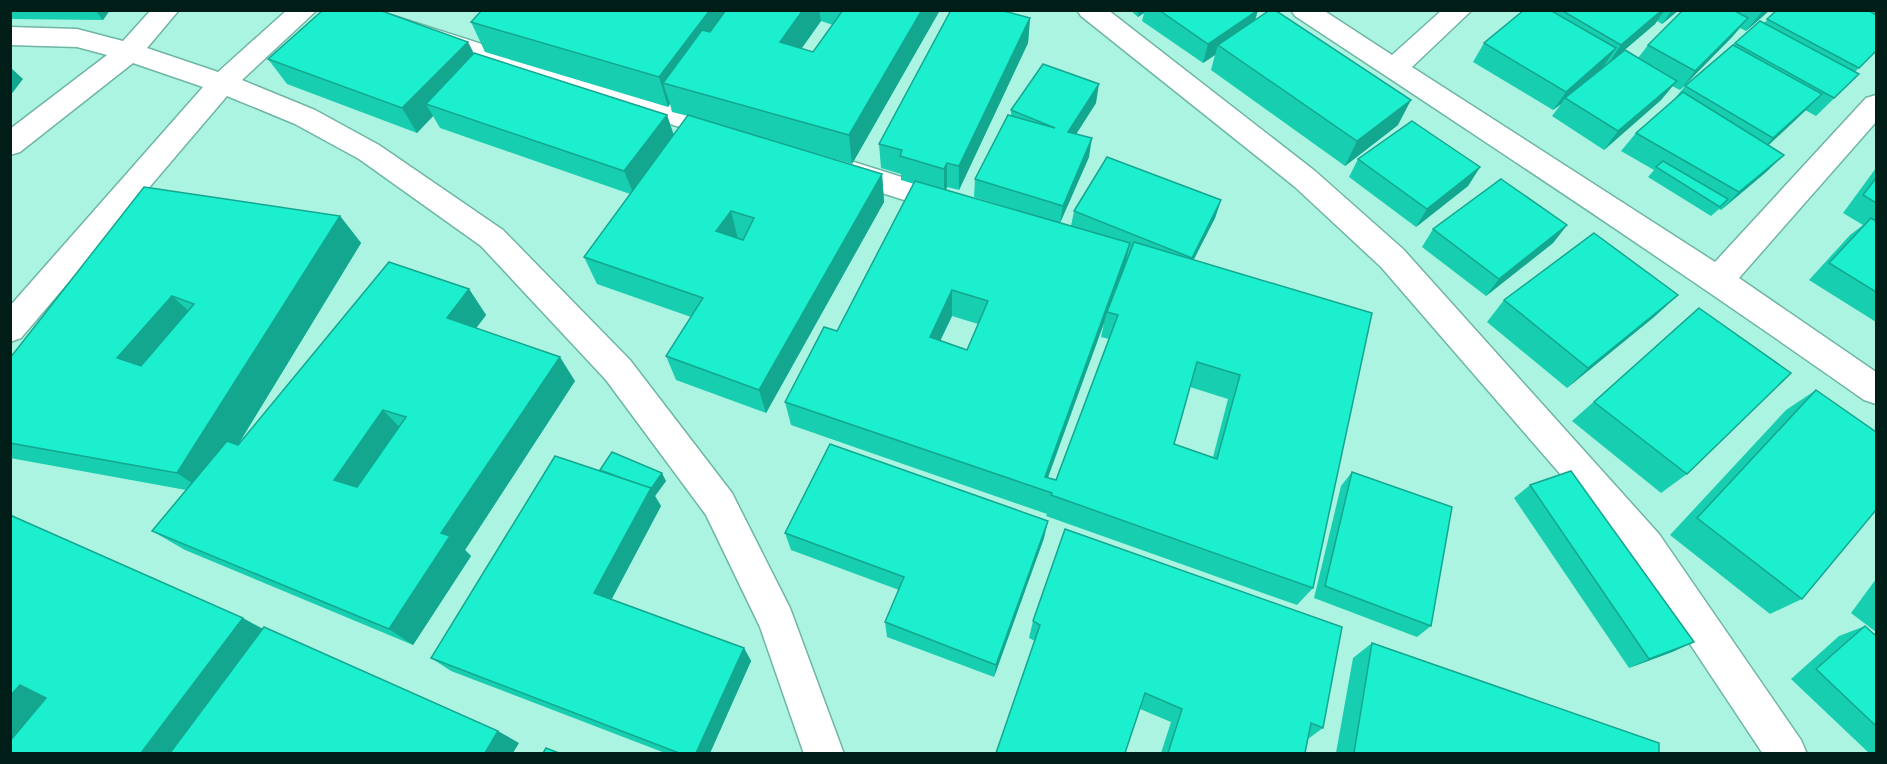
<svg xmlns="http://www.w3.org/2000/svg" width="1887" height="764" viewBox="0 0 1887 764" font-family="'Open Sans',sans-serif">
	<rect width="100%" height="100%" fill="#acf4e2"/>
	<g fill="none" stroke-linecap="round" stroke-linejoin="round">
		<g stroke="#6eb5a4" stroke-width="3">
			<g id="minor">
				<polygon points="151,10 179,10 147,48 218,72 287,10 317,10 242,80 315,110 379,145 503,230 630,360 732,493 790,608 844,754 804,754 760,627 706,515 606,380 481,246 359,159 295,124 227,96 21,338 10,342 10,306 203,87 133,63 20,152 10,155 10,129 107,55 77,47 10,45 10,27 77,29 123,41"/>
				<polygon points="332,10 375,10 739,126 743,133 739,140 729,143 336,16"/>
				<polygon points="1077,10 1108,10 1315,171 1403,249 1659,534 1801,740 1807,754 1763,754 1633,558 1381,267 1295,187 1081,16"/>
				<path d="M1291,10H1323L1392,55L1442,10H1472L1412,67L1715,262L1866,98L1876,95V122L1739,278L1876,372V404L1864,400C1677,268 1486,142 1295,16Z"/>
				<polygon points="841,158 962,196 967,204 962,212 952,215 831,177 827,169 831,161"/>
			</g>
		</g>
		<use href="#minor" fill="#fff" fill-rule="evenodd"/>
	</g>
	<g fill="#17ceb0" fill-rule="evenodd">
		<polygon points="10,10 110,10 103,20 10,19"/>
		<path d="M482,10H940L852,164L776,142L882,174L884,202L766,413L676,380L666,356L691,317L597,284L584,257L630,194L440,128L433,116L417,133L287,84L268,59L474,53L667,115L674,135L688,116L672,112L670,104L668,107L485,52L471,22ZM821,21L833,25L813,52L801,49Z"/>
		<polygon points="1130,10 1258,10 1255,21 1398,125 1345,166 1211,70 1215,55 1203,63 1142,21 1144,13 1138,17"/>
		<polygon points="1524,10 1679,10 1662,24 1657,21 1655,24 1614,59 1638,58 1648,45 1683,10 1770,10 1746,31 1740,28 1732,37 1680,90 1672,86 1661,100 1604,150 1552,116 1561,104 1553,110 1473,62 1484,43"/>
		<polygon points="1777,10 1876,10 1876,51 1855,72 1859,74 1816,116 1805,110 1768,145 1784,155 1765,173 1721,210 1719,209 1711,216 1648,177 1654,170 1621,151 1636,133 1672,102 1685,86 1735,43 1764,23"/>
		<path d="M1030,18L1028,43L959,190L947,187L946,190L1015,210L974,197L975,179L1011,116V110L1096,103L1076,134L1089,157L1060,223L1071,226L1074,211L1221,200L1215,218L1193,260L1372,313L1313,588L1297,605L1046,516L1047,514L791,425L785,402L837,331L914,184L901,180V174L881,168L879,144ZM952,316L978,324L967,350L940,341ZM1104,323L1101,337L1109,339L1056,480L1048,478ZM1190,387L1228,399L1213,457L1174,444Z"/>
		<polygon points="1358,159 1480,167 1468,186 1416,227 1349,177"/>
		<polygon points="1876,168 1876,322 1809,280 1850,235 1863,225 1843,213"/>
		<polygon points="340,216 361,243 239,443 469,289 486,315 476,328 575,381 465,550 471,556 413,645 185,550 152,531 186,490 10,458 10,358"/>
		<polygon points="1567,225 1553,243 1486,296 1422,247 1433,229"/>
		<polygon points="1678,295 1654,317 1567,388 1487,322 1504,300"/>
		<polygon points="1699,308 1687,474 1661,493 1572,421"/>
		<polygon points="1816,390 1802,599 1770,614 1670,535 1786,410"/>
		<polygon points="600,470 666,481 655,496 661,506 611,600 744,648 751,661 710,753 665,753 451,671 431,658 601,471"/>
		<polygon points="1352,472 1431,626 1417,637 1314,598 1341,486"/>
		<polygon points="1530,485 1694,642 1672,652 1629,668 1514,498"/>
		<polygon points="785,533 1044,538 994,677 887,637 885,622 899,590 791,550"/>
		<polygon points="1876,579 1876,632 1851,613"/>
		<polygon points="1033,621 1323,728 1308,739 1305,753 1161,753 1171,722 1140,709 1035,641 1029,638"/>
		<polygon points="1865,626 1876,636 1876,753 1869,753 1791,679 1839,636"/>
		<polygon points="1372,643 1659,753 1336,753 1353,658"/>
	</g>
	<g fill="#13a790">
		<polygon points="95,10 110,10 103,20"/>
		<polygon points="710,10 739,10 663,83 670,104 668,107 659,77"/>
		<polygon points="803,10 819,10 821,21 785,72 780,42"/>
		<polygon points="922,10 940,10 852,164 849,135"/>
		<polygon points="1139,10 1145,10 1144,13 1138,17"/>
		<polygon points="1258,10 1252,30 1218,45 1215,55 1203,63 1208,44"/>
		<polygon points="1662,10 1665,10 1655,24 1608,64 1621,45"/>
		<polygon points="1672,10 1679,10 1662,24"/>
		<polygon points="1764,10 1770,10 1746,31 1762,12"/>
		<polygon points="1030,18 1028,43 959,190 959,166"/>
		<polygon points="1748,18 1732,37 1680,90 1695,71"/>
		<polygon points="468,42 481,67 426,104 433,116 417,133 402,108"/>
		<polygon points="1616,48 1603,67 1567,99 1565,98 1561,104 1553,110 1566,92"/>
		<polygon points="10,67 23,79 10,96"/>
		<polygon points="1677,81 1661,100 1604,150 1618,131"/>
		<polygon points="1099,84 1096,103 1066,150 1068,132"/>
		<polygon points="1822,94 1803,113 1756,157 1773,138"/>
		<polygon points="1411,100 1398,125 1345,166 1357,141"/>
		<polygon points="667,115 675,140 634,195 624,171"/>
		<polygon points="1092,138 1089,157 1060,223 1063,206"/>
		<polygon points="1784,155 1765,173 1721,210 1739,192"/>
		<polygon points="947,163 947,187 944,193 944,169"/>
		<polygon points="1480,167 1468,186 1416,227 1427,209"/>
		<polygon points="882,174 884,202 766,413 759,390"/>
		<polygon points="1221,200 1215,218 1186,275 1192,258"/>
		<polygon points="731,211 738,239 716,231"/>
		<polygon points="340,216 361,243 208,494 177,473"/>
		<polygon points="1567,225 1553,243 1486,296 1499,279"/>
		<polygon points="1130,243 1124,270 1107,312 1104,323 1043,490 1045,477"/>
		<polygon points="469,289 486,315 465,343 447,318"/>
		<polygon points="952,290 952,316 930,362 930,337"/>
		<polygon points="1678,295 1654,317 1567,388 1588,368"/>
		<polygon points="172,296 201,322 149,383 117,358"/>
		<polygon points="560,357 575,381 465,550 471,556 413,645 389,629 441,533"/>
		<polygon points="383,410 405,433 359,501 334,480"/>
		<polygon points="662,473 666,481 655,496 661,506 607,608 594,593 651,488"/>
		<polygon points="1048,521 1044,538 994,677 996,665"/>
		<polygon points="243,618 274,635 187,753 141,753"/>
		<polygon points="1694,642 1672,652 1629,668 1649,659"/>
		<polygon points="744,648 751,661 710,753 696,753"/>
		<polygon points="20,685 62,699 10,753 10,696"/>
		<polygon points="498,731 519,743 513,753 485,753"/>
	</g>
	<g fill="#1befcd" stroke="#13a790" stroke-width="1.5" fill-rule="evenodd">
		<polygon points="323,10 379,10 468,42 402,108 268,59"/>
		<polygon points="482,10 710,10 659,77 471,22"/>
		<polygon points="726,10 803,10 780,42 813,52 843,10 922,10 849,135 663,83 702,30 710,32"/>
		<polygon points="951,10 1000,10 1030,18 959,166 947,163 944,169 900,156 902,150 879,144"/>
		<polygon points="1159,10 1258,10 1208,44"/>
		<polygon points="1270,10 1275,10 1411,100 1357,141 1218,45"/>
		<polygon points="1524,10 1550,10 1616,48 1566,92 1484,43"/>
		<polygon points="1561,10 1662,10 1621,45"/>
		<polygon points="1683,10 1733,10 1748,18 1695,71 1648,45"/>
		<polygon points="1777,10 1868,10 1876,15 1876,51 1859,68 1767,19"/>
		<polygon points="1760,21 1859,74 1834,98 1735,43"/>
		<polygon points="1733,45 1822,94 1773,138 1685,86"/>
		<polygon points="1625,50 1677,81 1618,131 1565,98"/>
		<polygon points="474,53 667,115 624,171 426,104"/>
		<polygon points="1043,64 1099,84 1068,132 1092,138 1063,206 975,179 1008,115 1055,128 1011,110"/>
		<polygon points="1683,92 1784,155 1739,192 1636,133"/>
		<path d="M688,115L882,174L759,390L666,356L703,298L584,257ZM731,211L754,218L743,240L716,231Z"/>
		<polygon points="1412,121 1480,167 1427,209 1358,159"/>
		<polygon points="1107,157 1221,200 1192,258 1074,211"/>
		<polygon points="1663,161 1728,199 1720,207 1656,167"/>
		<polygon points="1876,178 1876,203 1863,195"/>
		<polygon points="1501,179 1567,225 1499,279 1433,229"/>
		<path d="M915,181L1130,243L1045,477L1056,480L1118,315L1107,312L1134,242L1372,313L1313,588L1051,495L1052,493L785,402L824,327L837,331ZM952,290L988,301L967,350L930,337ZM1197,362L1240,375L1217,459L1174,444Z"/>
		<path d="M144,187L340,216L177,473L10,443V358ZM172,296L194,304L141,366L117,358Z"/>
		<polygon points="1871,218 1876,221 1876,292 1829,263"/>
		<polygon points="1594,233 1678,295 1588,368 1504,300"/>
		<path d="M389,262L469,289L447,318L560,357L441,533L450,536L389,629L152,531L227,441L238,445ZM383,410L406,417L357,487L334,480Z"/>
		<polygon points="1699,308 1791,373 1687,474 1594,402"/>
		<polygon points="1816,390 1876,432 1876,510 1802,599 1697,518"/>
		<polygon points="830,444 1048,521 996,665 885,622 904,577 785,533"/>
		<polygon points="612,452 662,473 651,489 600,470"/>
		<polygon points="555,456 651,488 594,593 744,648 696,753 679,753 431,658"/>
		<polygon points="1571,471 1694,642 1649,659 1530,485"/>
		<polygon points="1352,472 1452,507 1431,626 1325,586"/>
		<polygon points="10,515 243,618 141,753 10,753 10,741 46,698 20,685 10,696"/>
		<polygon points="1065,529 1342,627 1323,728 1311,723 1305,753 1168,753 1182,709 1145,693 1125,753 996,753 1040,625 1033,621"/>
		<polygon points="1865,626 1876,636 1876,726 1816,669"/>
		<polygon points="264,627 498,731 485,753 170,753"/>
		<polygon points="1372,643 1659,743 1659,753 1354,753"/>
		<polygon points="546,748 559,753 543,753"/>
	</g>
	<rect width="1887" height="764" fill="none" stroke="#001d18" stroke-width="24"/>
</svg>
